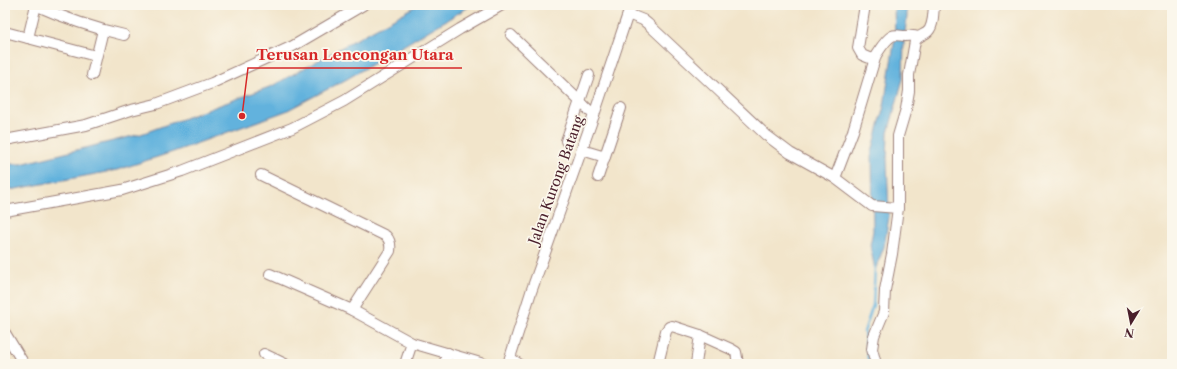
<svg xmlns="http://www.w3.org/2000/svg" width="1177" height="369" viewBox="0 0 1177 369" font-family="'Libre Caslon Text',serif">
	<rect width="100%" height="100%" fill="#fbf7ec"/>
	<filter id="ink" filterUnits="userSpaceOnUse"><feTurbulence type="fractalNoise" baseFrequency=".025" numOctaves="2"/><feDisplacementMap in="SourceGraphic" scale="8" xChannelSelector="R" yChannelSelector="G"/><feConvolveMatrix kernelMatrix="1 2 1 2 8 2 1 2 1" color-interpolation-filters="sRGB"/></filter>
	<filter id="wash" filterUnits="userSpaceOnUse"><feTurbulence type="fractalNoise" baseFrequency=".012" numOctaves="4" result="noise"/><feDisplacementMap in="SourceGraphic" scale="16" xChannelSelector="R" yChannelSelector="G"/><feGaussianBlur stdDeviation="0.9" result="paint"/><feColorMatrix in="noise" values="0 0 0 0 0 0 0 0 0 0 0 0 0 0 0 0 0 1.4 0 .05"/><feComposite in="paint" operator="in"/></filter>
	<g filter="url(#wash)">
		<rect width="100%" height="100%" fill="#f2e5cb"/>
		<g fill="#62b2dd" stroke="#566884">
			<polygon points="418,5 472,5 347,79 286,111 173,152 117,170 5,191 5,164 21,164 141,134 272,86"/>
			<polygon points="894,5 907,5 907,17 904,39 903,79 888,133 887,160 889,217 884,247 875,270 870,245 873,231 872,152 884,106 890,68 895,38"/>
		</g>
		<g fill="none" stroke-linecap="round" stroke-linejoin="round">
			<polyline stroke="#62b2dd" stroke-width="2.5" points="869,364 864,332 873,305 875,267"/>
		</g>
	</g>
	<g filter="url(#ink)">
		<g fill="none" stroke-linecap="round" stroke-linejoin="round">
			<g stroke="#9e827b" stroke-width="12">
				<g id="minor">
					<path d="M35,5C64,18 93,28 124,35"/>
					<polyline points="865,5 858,48 862,55 874,60"/>
					<path d="M628,14L643,20L648,24L766,135L790,153L835,178L853,131L876,55C880,49 886,39 892,36C896,34 901,36 905,36C910,36 913,35 918,37"/>
					<polyline points="5,32 96,56"/>
					<polyline points="511,35 594,115"/>
					<polyline points="28,38 36,5"/>
					<polyline points="92,75 103,30"/>
					<polyline points="5,140 86,125 131,110 156,104 212,83 293,46 363,5"/>
					<polyline points="566,141 589,75"/>
					<polyline points="582,150 605,157"/>
					<path d="M261,175L386,236C390,240 391,244 390,251L352,310"/>
					<polyline points="598,177 621,108"/>
					<polyline points="835,178 872,206 898,208"/>
					<polyline points="5,211 122,190 182,171 292,128 344,101 460,29 502,5"/>
					<polyline points="270,274 352,310 412,343 484,364"/>
					<polyline points="5,333 24,364"/>
					<polyline points="264,354 285,364"/>
					<polyline points="510,358 519,364"/>
					<polyline points="405,364 412,343"/>
					<polyline points="444,364 448,353"/>
					<polyline points="508,364 531,292 594,115 631,5"/>
					<polyline points="658,364 666,331 669,327 672,326 700,335 731,349 736,352 738,364"/>
					<polyline points="696,364 700,335"/>
					<path d="M876,364L872,349L874,336L884,312L885,290L892,254L898,208V136L906,109L909,91V75L915,41C918,36 921,36 926,33C934,28 933,14 934,5"/>
				</g>
			</g>
			<use href="#minor" stroke="#fff" stroke-width="10"/>
		</g>
	</g>
	<g text-anchor="middle" stroke-width="3.5" stroke-linejoin="round" paint-order="stroke">
		<g font-size="14" fill="#4a1f2b" stroke="#fbf7ec">
			<text transform="translate(556 180) rotate(-70)" y="5">Jalan Kurong Batang</text>
		</g>
	</g>
	<path fill="none" stroke="#d62828" stroke-width="1.5" d="M242 116L248 68H462"/>
	<circle fill="#d62828" stroke="#fbf7ec" stroke-width="1.5" cx="242" cy="116" r="4"/>
	<g font-size="15" text-anchor="middle" font-weight="bold" fill="#d62828" stroke="#fbf7ec" stroke-width="3.5" stroke-linejoin="round" paint-order="stroke">
		<text x="355" y="60">Terusan Lencongan Utara</text>
	</g>
	<rect width="1177" height="369" fill="none" stroke="#fbf7ec" stroke-width="20"/>
	<g transform="translate(1131 323) rotate(190)" stroke="#fbf7ec" stroke-width="3" paint-order="stroke">
	<path d="M0-3L7 15L0 10L-7 15Z" fill="#4a1f2b"/>
	<text y="-6" font-size="11" font-weight="bold" text-anchor="middle" fill="#4a1f2b">N</text>
	</g>
</svg>
